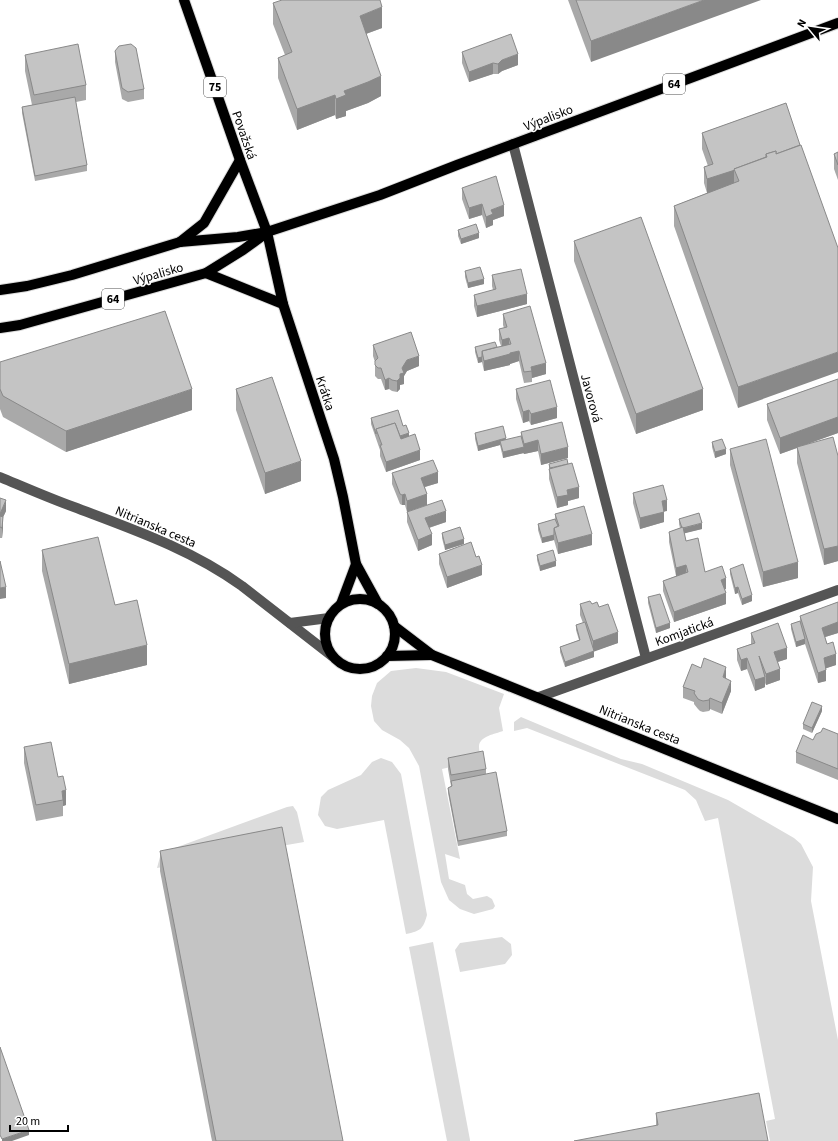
<svg xmlns="http://www.w3.org/2000/svg" width="838" height="1141" viewBox="0 0 838 1141" font-family="'Source Sans 3',sans-serif">
	<rect width="100%" height="100%" fill="#fff"/>
	<g fill="#dcdcdc">
		<path d="M416,668L446,672L504,694L499,708L503,731C495,734 480,736 479,746C479,755 482,752 476,761L442,769L460,859L445,854L449,879L465,885L467,894L473,899L487,896L492,899L495,906L493,909L474,914L460,909L449,900L441,882L419,766L409,748L400,740L382,730L374,721L371,706L372,696L377,683L391,671Z"/>
		<polygon points="521,717 621,759 642,764 728,800 794,838 801,844 813,867 811,901 838,1040 838,1141 770,1141 766,1121 775,1119 718,818 705,821 696,800 685,790 527,728 514,731 514,722"/>
		<path d="M381,758L392,762L401,774L427,915C423,929 421,931 406,934L384,820L337,829L325,826L318,815L321,797L328,790L361,775L372,762Z"/>
		<polygon points="293,806 297,812 304,842 157,868 161,853 287,807"/>
		<polygon points="502,937 511,944 512,955 505,964 460,972 455,950 460,943"/>
		<polygon points="433,942 470,1140 470,1141 447,1141 409,947"/>
	</g>
	<g fill="none" stroke-linecap="round" stroke-linejoin="round">
		<g stroke="#dbdbdb" stroke-width="12">
			<g id="major">
				<polyline points="184,0 240,160 267,232 283,304 334,459 343,497 356,564 378,604"/>
				<polyline points="180,242 204,223 240,160"/>
				<polyline points="206,273 283,304"/>
				<polyline points="0,290 27,286 72,275 180,242 238,237 267,232 380,195 457,165 838,23"/>
				<polyline points="0,328 20,325 206,273 243,250 265,234"/>
				<circle cx="360" cy="634" r="35"/>
				<polyline points="341,604 356,564"/>
				<polyline points="394,626 432,655 838,819"/>
				<polyline points="387,656 432,655"/>
			</g>
		</g>
		<g stroke="#555" stroke-width="10">
			<polyline points="513,144 646,658"/>
			<path d="M0,477C24,487 49,498 74,507C132,529 191,549 242,586L332,656"/>
			<polyline points="290,623 329,618"/>
			<polyline points="539,697 838,590"/>
		</g>
		<use href="#major" stroke="#000" stroke-width="10"/>
	</g>
	<g fill="#a9a9a9">
		<polygon points="568,0 610,0 591,62"/>
		<polygon points="273,3 382,28 366,34 381,96 368,103 346,111 346,116 336,119 335,115 297,130 278,78 278,58 285,55 273,24"/>
		<polygon points="115,51 144,89 144,99 128,102 122,99 115,62"/>
		<polygon points="462,52 518,65 502,71 498,74 493,74 469,82 462,63"/>
		<polygon points="25,55 86,85 86,100 76,102 87,165 87,171 35,181 22,113 22,107 32,105 25,71"/>
		<polygon points="786,103 738,408 674,226 674,206 707,193 704,183 704,167 708,166 702,149 702,133"/>
		<polygon points="838,152 838,180 834,169 834,154"/>
		<polygon points="462,188 504,216 493,220 493,225 486,228 482,215 469,219 462,199"/>
		<polygon points="458,230 479,238 461,244 458,236"/>
		<polygon points="574,241 703,410 636,434 574,261"/>
		<polygon points="465,271 484,284 468,288 465,277"/>
		<polygon points="492,275 527,304 477,317 474,306 474,295 493,290 492,286"/>
		<polygon points="503,314 546,374 532,378 532,382 524,383 519,361 510,364 510,365 484,371 482,362 478,363 475,352 475,347 497,347 501,346 499,340 499,329 504,328 503,325"/>
		<polygon points="373,345 419,366 407,371 404,376 404,384 400,385 400,389 397,392 392,391 389,389 385,390 381,379 378,379 375,376 375,362 373,356"/>
		<polygon points="0,362 192,410 66,452 3,417 0,409"/>
		<polygon points="838,379 838,433 804,445 838,456 838,561 824,565 797,463 797,448 780,454 767,420 767,404"/>
		<polygon points="236,389 301,481 265,494 236,410"/>
		<polygon points="516,389 557,418 531,425 529,421 523,423 516,399"/>
		<polygon points="371,418 403,426 420,460 386,472 380,456 380,450 371,424"/>
		<polygon points="521,432 568,458 541,465 538,451 524,454 523,453 503,458 500,445 478,451 475,439 475,433 506,440 521,438"/>
		<polygon points="712,442 726,454 715,458 712,447"/>
		<polygon points="730,449 798,578 763,587 730,465"/>
		<polygon points="549,464 579,498 568,501 568,505 557,508 549,479"/>
		<polygon points="392,473 438,483 425,487 427,505 407,512 405,505 402,505 400,504 392,484"/>
		<polygon points="633,493 667,511 664,511 664,522 640,529 633,503"/>
		<polygon points="0,498 6,511 3,517 3,528 2,538 0,538"/>
		<polygon points="407,512 446,522 429,528 432,545 418,551 407,522"/>
		<polygon points="555,514 592,545 558,554 554,540 542,543 538,530 538,524 555,519"/>
		<polygon points="679,519 702,529 684,533 686,541 705,572 726,589 725,589 726,604 674,622 663,591 663,581 676,576 669,542 669,532 680,528 679,524"/>
		<polygon points="442,533 464,544 445,550 442,538"/>
		<polygon points="42,550 115,605 147,665 69,684 42,571"/>
		<polygon points="439,554 476,557 482,575 447,588 439,564"/>
		<polygon points="537,555 556,566 540,571 537,560"/>
		<polygon points="730,569 752,601 742,605 738,593 735,594 730,574"/>
		<polygon points="648,597 670,628 656,633 648,603"/>
		<polygon points="838,602 838,633 825,637 827,644 836,665 826,668 826,681 818,683 805,644 796,647 791,629 791,624 800,621 800,616"/>
		<polygon points="580,604 592,604 599,607 618,643 594,651 594,657 565,667 560,652 560,647 579,640 576,630 576,625 583,623 580,615"/>
		<polygon points="751,633 787,659 778,662 780,680 766,685 765,683 765,687 755,691 747,669 741,671 737,660 737,649 751,644"/>
		<polygon points="726,678 731,691 722,714 710,709 709,711 703,712 700,711 698,709 694,704 694,702 683,698 683,687"/>
		<polygon points="822,711 812,733 803,729 803,724"/>
		<polygon points="838,734 838,780 796,763 796,752 813,740"/>
		<polygon points="24,747 58,777 66,805 63,806 63,816 36,821 24,763"/>
		<polygon points="448,758 486,769 486,774 507,831 507,836 458,846 448,793 448,788 451,786 448,769"/>
		<polygon points="160,851 343,1141 212,1141 160,871"/>
		<polygon points="656,1113 768,1141 656,1125"/>
	</g>
	<g fill="#898989">
		<polygon points="704,0 761,0 591,62 591,41"/>
		<polygon points="382,7 382,28 360,36 360,16"/>
		<polygon points="518,54 518,65 502,71 498,74 498,64 502,60"/>
		<polygon points="493,63 493,74 469,82 469,72"/>
		<polygon points="381,76 381,96 368,103 346,111 346,116 336,119 336,99 344,91"/>
		<polygon points="335,95 335,115 297,130 297,109"/>
		<polygon points="734,170 734,186 707,195 707,179"/>
		<polygon points="482,204 482,215 469,219 469,208"/>
		<polygon points="504,205 504,216 493,220 493,225 486,228 486,217 491,210"/>
		<polygon points="479,233 479,238 461,244 461,239"/>
		<polygon points="484,279 484,284 468,288 468,283"/>
		<polygon points="527,294 527,304 477,317 477,306"/>
		<polygon points="509,338 509,349 502,351 502,340"/>
		<polygon points="519,351 519,361 510,364 510,365 484,371 484,361 483,356 510,353"/>
		<polygon points="838,352 838,372 738,408 738,387"/>
		<polygon points="419,356 419,366 407,371 404,376 404,384 400,385 400,389 397,392 397,381 402,368 407,360"/>
		<polygon points="482,357 482,362 478,363 478,358"/>
		<polygon points="546,363 546,374 532,378 531,367"/>
		<polygon points="389,378 389,389 385,390 385,380"/>
		<polygon points="192,389 192,410 66,452 66,431"/>
		<polygon points="703,389 703,410 636,434 636,414"/>
		<polygon points="557,407 557,418 531,425 531,414"/>
		<polygon points="529,410 529,421 523,423 523,412"/>
		<polygon points="838,417 838,433 780,454 780,438"/>
		<polygon points="409,433 409,438 398,442 398,437"/>
		<polygon points="506,438 506,444 500,441 500,445 478,451 478,446"/>
		<polygon points="538,440 538,451 524,454 524,444"/>
		<polygon points="524,447 524,453 503,458 503,452"/>
		<polygon points="568,447 568,458 541,465 541,454"/>
		<polygon points="726,449 726,454 715,458 715,452"/>
		<polygon points="420,450 420,460 386,472 386,462"/>
		<polygon points="301,461 301,481 265,494 265,473"/>
		<polygon points="438,472 438,483 421,488 421,478"/>
		<polygon points="579,487 579,498 568,501 568,505 557,508 557,497 567,490"/>
		<polygon points="405,494 405,505 402,505 402,495"/>
		<polygon points="427,494 427,505 407,512 407,501"/>
		<polygon points="6,500 6,511 0,524 0,514"/>
		<polygon points="667,500 667,511 662,512 662,501"/>
		<polygon points="446,511 446,522 425,529 425,518"/>
		<polygon points="664,512 664,522 640,529 640,518"/>
		<polygon points="3,517 3,528 2,538 2,528"/>
		<polygon points="702,523 702,529 682,534 682,529"/>
		<polygon points="432,534 432,545 418,551 418,540"/>
		<polygon points="592,534 592,545 558,554 558,543"/>
		<polygon points="554,535 554,540 542,543 542,538"/>
		<polygon points="464,539 464,544 445,550 445,545"/>
		<polygon points="838,546 838,561 824,565 824,549"/>
		<polygon points="556,561 556,566 540,571 540,566"/>
		<polygon points="798,562 798,578 763,587 763,572"/>
		<polygon points="482,565 482,575 447,588 447,577"/>
		<polygon points="686,565 686,576 676,578 676,568"/>
		<polygon points="726,578 726,589 721,591 721,580"/>
		<polygon points="6,587 6,598 0,599 0,588"/>
		<polygon points="738,587 738,593 735,594 735,588"/>
		<polygon points="726,593 726,604 674,622 674,612"/>
		<polygon points="752,595 752,601 742,605 742,599"/>
		<polygon points="838,622 838,633 822,638 822,628"/>
		<polygon points="670,623 670,628 656,633 656,628"/>
		<polygon points="618,632 618,643 593,652 593,641"/>
		<polygon points="805,639 805,644 796,647 796,642"/>
		<polygon points="147,645 147,665 69,684 69,664"/>
		<polygon points="787,648 787,659 774,663 774,652"/>
		<polygon points="594,651 594,657 565,667 565,662"/>
		<polygon points="836,654 836,665 824,669 824,658"/>
		<polygon points="747,658 747,669 741,671 741,660"/>
		<polygon points="726,667 726,678 723,688 723,677"/>
		<polygon points="780,669 780,680 766,685 766,674"/>
		<polygon points="826,670 826,681 818,683 818,673"/>
		<polygon points="765,677 765,687 755,691 755,680"/>
		<polygon points="731,681 731,691 722,714 722,703"/>
		<polygon points="710,698 710,709 709,711 709,700"/>
		<polygon points="822,706 822,711 812,733 812,728"/>
		<polygon points="66,790 66,805 63,806 63,800 62,791"/>
		<polygon points="29,1130 29,1135 12,1141 2,1141 2,1139"/>
	</g>
	<g fill="#c4c4c4" stroke="#898989">
		<polygon points="282,0 380,0 382,7 360,16 381,76 368,82 344,91 346,95 336,99 335,95 297,109 278,58 292,52 273,3"/>
		<polygon points="576,0 704,0 591,41"/>
		<polygon points="511,34 518,54 502,60 498,64 493,63 469,72 462,52"/>
		<polygon points="78,44 86,85 34,95 25,55"/>
		<polygon points="131,44 136,48 144,89 128,92 122,88 115,51 119,46"/>
		<polygon points="75,97 87,165 35,176 22,107"/>
		<polygon points="786,103 800,145 776,154 776,151 766,154 766,157 734,169 735,170 707,179 704,167 713,164 702,133"/>
		<polygon points="801,145 838,248 838,352 738,387 674,206 739,181 734,169 767,157 766,154 776,151 776,154"/>
		<polygon points="838,152 838,165 834,154"/>
		<polygon points="496,176 504,205 491,210 493,214 486,217 482,204 469,208 462,188"/>
		<polygon points="641,217 703,389 636,414 574,241"/>
		<polygon points="476,224 479,233 461,239 458,230"/>
		<polygon points="480,267 484,279 468,283 465,271"/>
		<polygon points="521,269 527,294 477,306 474,295 496,289 492,275"/>
		<polygon points="530,306 546,363 531,367 532,371 524,372 519,351 510,353 510,354 484,361 482,351 511,344 509,338 502,340 499,329 507,327 503,314"/>
		<polygon points="165,311 192,389 66,431 3,396 0,389 0,362"/>
		<polygon points="411,332 419,356 407,360 402,368 404,373 400,374 400,378 397,381 392,380 389,378 385,380 381,368 378,368 375,365 375,361 378,358 373,345"/>
		<polygon points="495,342 497,347 482,351 482,357 478,358 475,347"/>
		<polygon points="272,377 301,461 265,473 236,389"/>
		<polygon points="838,379 838,417 780,438 767,404"/>
		<polygon points="550,380 557,407 531,414 529,410 523,412 516,389"/>
		<polygon points="398,410 403,426 406,425 409,433 400,436 395,423 376,429 376,434 371,418"/>
		<polygon points="562,422 568,447 541,454 538,440 524,444 521,432"/>
		<polygon points="395,423 401,439 415,434 420,450 386,462 380,445 382,445 376,429"/>
		<polygon points="503,426 506,438 478,446 475,433"/>
		<polygon points="521,436 524,447 503,452 500,441"/>
		<polygon points="833,437 838,456 838,546 824,549 797,447"/>
		<polygon points="722,439 726,449 715,452 712,442"/>
		<polygon points="766,439 798,562 763,572 730,449"/>
		<polygon points="567,459 568,464 550,468 549,464"/>
		<polygon points="433,460 438,472 421,478 427,494 407,501 405,494 402,495 400,494 392,473"/>
		<polygon points="572,463 579,487 567,490 568,495 557,497 549,469"/>
		<polygon points="663,485 667,500 662,501 664,512 640,518 633,493"/>
		<polygon points="0,498 6,500 0,514"/>
		<polygon points="442,500 446,511 425,518 432,534 418,540 407,512"/>
		<polygon points="584,506 592,534 558,543 554,528 559,526 555,514"/>
		<polygon points="699,513 702,523 683,528 683,527 682,528 679,519"/>
		<polygon points="0,516 3,517 2,528 0,527"/>
		<polygon points="555,519 558,526 554,528 554,535 542,538 538,524"/>
		<polygon points="460,527 464,539 445,545 442,533"/>
		<polygon points="683,527 686,541 698,538 705,572 722,566 726,578 721,580 726,593 674,612 663,581 688,572 686,565 676,568 669,532"/>
		<polygon points="98,537 115,605 137,600 147,645 69,664 42,550"/>
		<polygon points="471,542 476,557 479,556 482,565 447,577 439,554"/>
		<polygon points="553,550 556,561 540,566 537,555"/>
		<polygon points="0,561 6,587 0,588"/>
		<polygon points="743,564 752,595 742,599 738,587 735,588 730,569"/>
		<polygon points="660,594 670,623 656,628 648,597"/>
		<polygon points="590,601 592,604 597,602 599,607 608,604 618,632 593,641 580,604"/>
		<polygon points="838,602 838,622 822,628 827,644 833,642 836,654 824,658 826,670 818,673 800,616"/>
		<polygon points="800,621 805,639 796,642 791,624"/>
		<polygon points="585,622 594,651 565,662 560,647 580,640 576,625"/>
		<polygon points="778,623 787,648 774,652 780,669 766,674 759,656 765,677 755,680 747,658 741,660 737,649 755,643 751,633"/>
		<polygon points="704,658 726,667 723,677 731,681 722,703 710,698 709,700 703,701 700,700 698,699 694,693 695,691 683,687 692,664 701,668"/>
		<polygon points="812,702 822,706 812,728 803,724"/>
		<polygon points="823,728 838,734 838,769 796,752 803,735 813,740 816,734 821,732"/>
		<polygon points="51,742 58,777 63,776 66,790 62,791 63,800 36,805 24,747"/>
		<polygon points="483,751 486,769 451,775 448,758"/>
		<polygon points="496,772 507,831 458,841 448,788 452,786 451,781"/>
		<polygon points="282,827 343,1141 216,1141 160,851"/>
		<polygon points="0,1047 29,1130 2,1139 0,1135"/>
		<polygon points="759,1093 768,1141 574,1141 658,1125 656,1113"/>
	</g>
	<g text-anchor="middle" stroke-width="3" stroke-linejoin="round" paint-order="stroke">
		<g fill="#fff" stroke="#4c4c4c" stroke-width="1">
			<rect x="663" y="74" width="22" height="20" rx="3"/>
			<rect x="204" y="77" width="22" height="20" rx="3"/>
			<rect x="102" y="289" width="22" height="20" rx="3"/>
		</g>
		<g font-size="12" font-weight="bold" fill="#000">
			<text x="674" y="88">64</text>
			<text x="215" y="91">75</text>
			<text x="113" y="303">64</text>
		</g>
		<g font-size="13" fill="#000" stroke="#fff">
			<text transform="translate(548 117) rotate(-21)" y="5">Výpalisko</text>
			<text transform="translate(245 135) rotate(71)" y="5">Považská</text>
			<text transform="translate(158 273) rotate(-16)" y="5">Výpalisko</text>
			<text transform="translate(326 393) rotate(72)" y="5">Krátka</text>
			<text transform="translate(592 398) rotate(75)" y="5">Javorová</text>
			<text transform="translate(156 526) rotate(23)" y="5">Nitrianska cesta</text>
			<text transform="translate(684 631) rotate(-20)" y="5">Komjatická</text>
			<text transform="translate(640 724) rotate(22)" y="5">Nitrianska cesta</text>
		</g>
	</g>
	<g transform="translate(810 28) rotate(299)" stroke="#ffffff" stroke-width="3" paint-order="stroke">
	<path d="M0-3L7 15L0 10L-7 15Z" fill="#000000"/>
	<text y="-6" font-size="11" font-weight="bold" text-anchor="middle" fill="#000000">N</text>
	</g>
	<path d="M10 1125v6h58v-6" fill="none" stroke="#000000" stroke-width="2"/>
	<text x="16" y="1125" font-size="12" fill="#000000" stroke="#ffffff" stroke-width="3" paint-order="stroke">20 m</text>
</svg>
